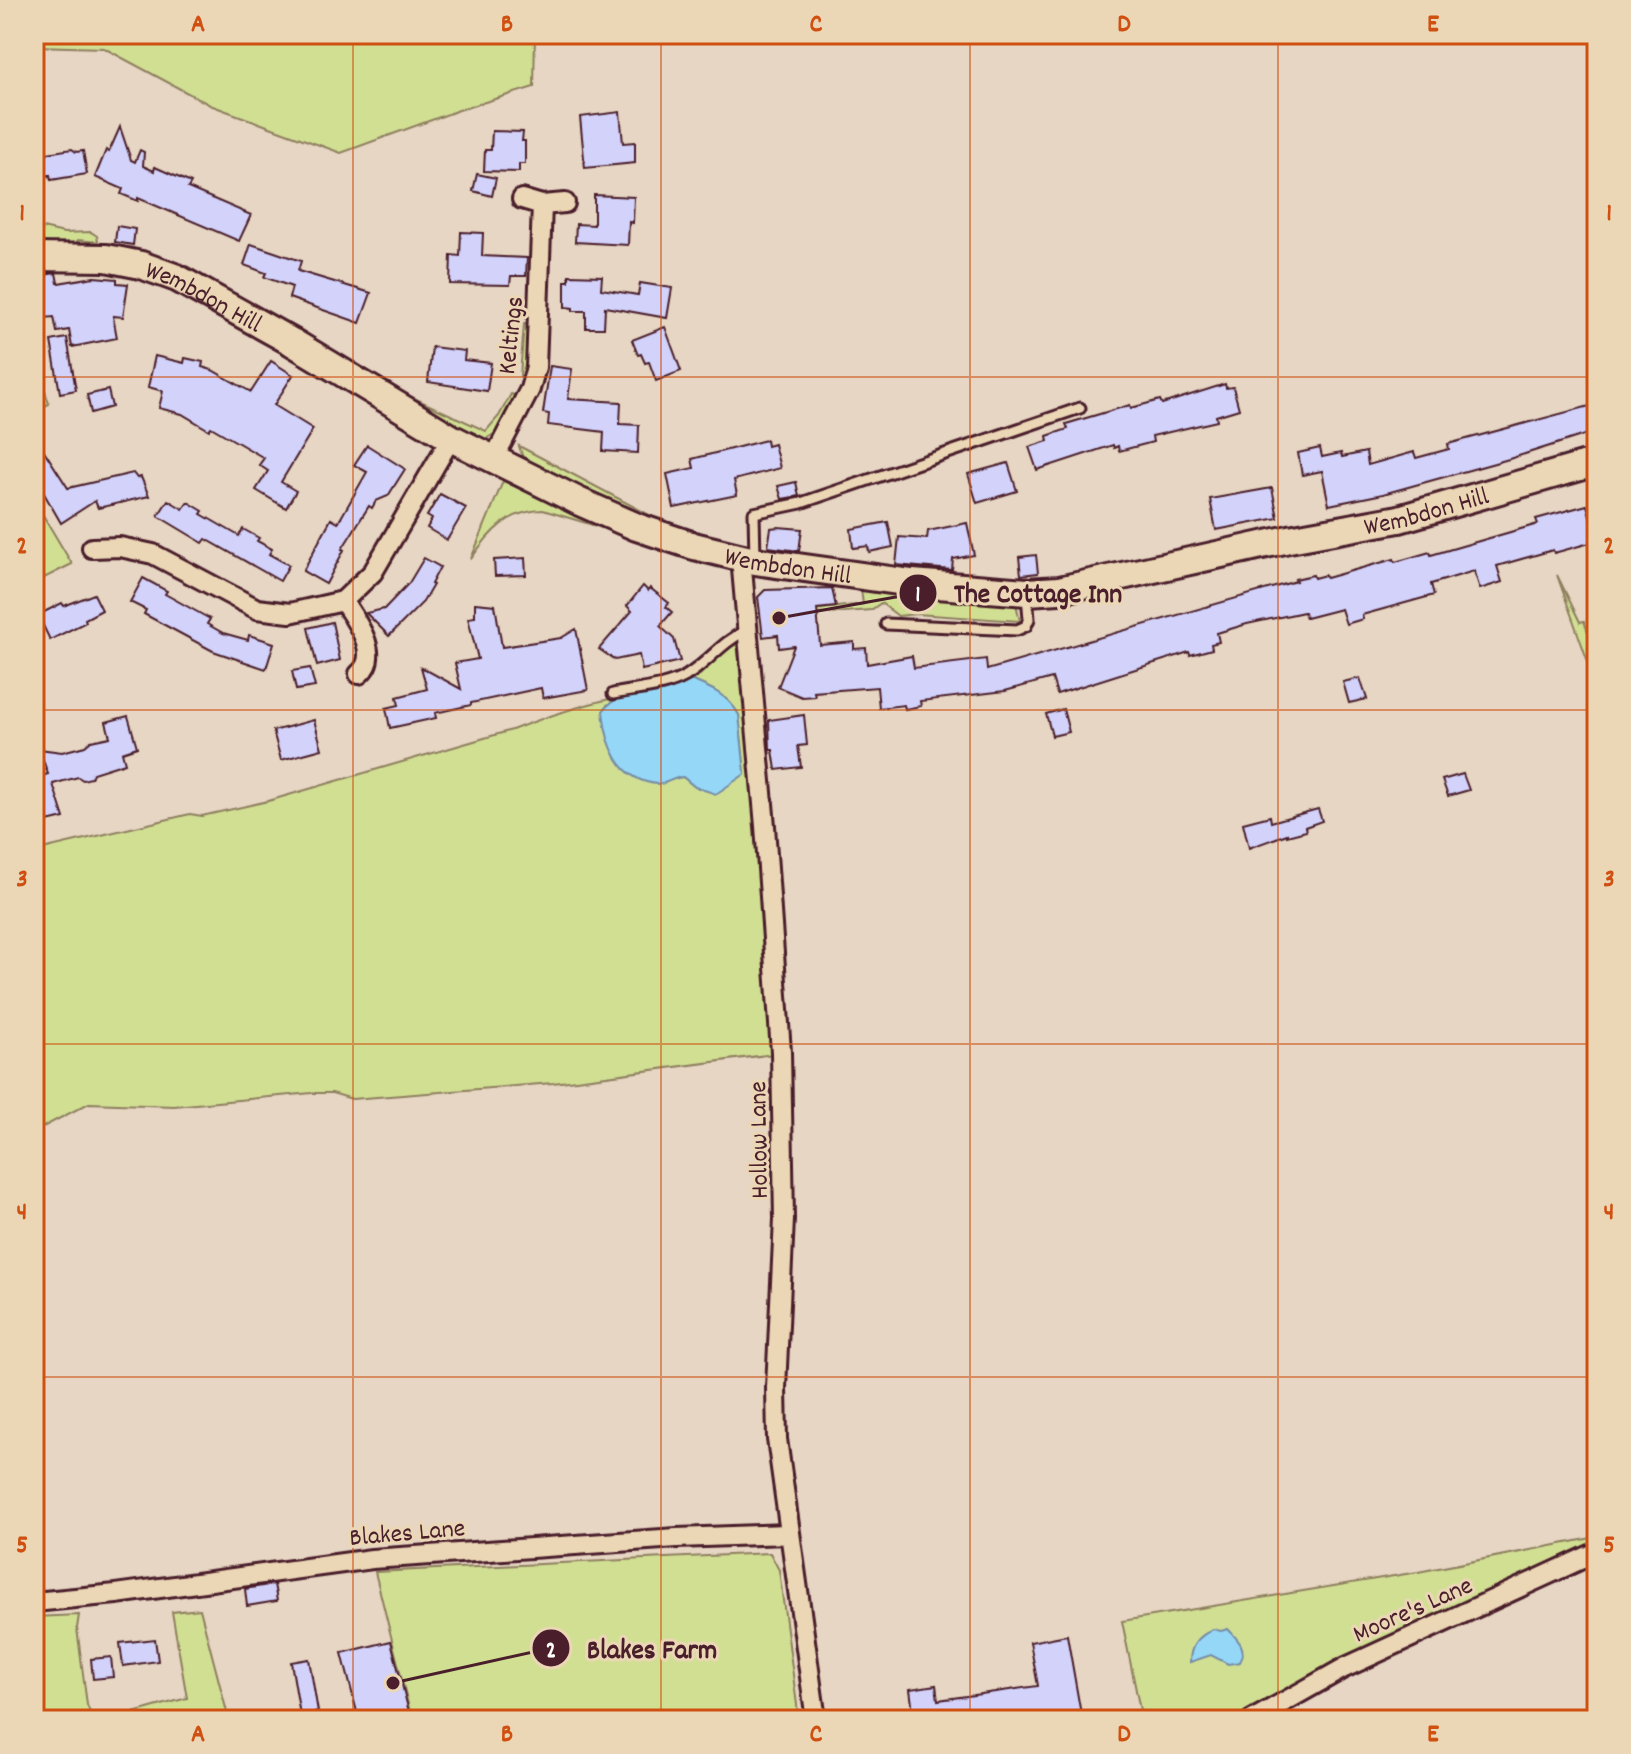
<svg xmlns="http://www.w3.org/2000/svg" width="1631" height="1754" viewBox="0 0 1631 1754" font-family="Dekko,sans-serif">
	<rect width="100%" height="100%" fill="#e6d6c3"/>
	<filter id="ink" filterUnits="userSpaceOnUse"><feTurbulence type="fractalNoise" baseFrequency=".0125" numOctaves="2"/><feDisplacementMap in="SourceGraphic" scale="16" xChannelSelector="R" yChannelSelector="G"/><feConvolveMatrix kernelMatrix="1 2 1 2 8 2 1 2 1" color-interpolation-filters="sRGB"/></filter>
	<g filter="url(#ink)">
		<g fill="#d1df93" stroke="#8e7f5f" stroke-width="2">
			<polygon points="34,34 535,34 534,87 459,110 341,153 210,105 104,48 34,46"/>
			<polygon points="34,226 64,233 91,232 97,236 98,242 78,240 76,243 34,243"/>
			<polygon points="524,324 531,325 526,377 520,376"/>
			<polygon points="37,364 49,404 45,406 43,400 34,395 34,365"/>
			<path d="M511,394L516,396C508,414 501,436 481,440L411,402L414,398L486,431L499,416Z"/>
			<polygon points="519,446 657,519 653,522 544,474 545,470 523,458"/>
			<path d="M503,481L616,532L543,510C508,511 490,531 471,559Z"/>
			<polygon points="34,500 72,564 34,583"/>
			<polygon points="1557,575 1580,622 1584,621 1597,657 1597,687"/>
			<polygon points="861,589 1016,604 1020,621 916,614 898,616 881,603 871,610 803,615 803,611 863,604"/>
			<path d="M734,643L737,644L755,780L774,1054L553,1083L352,1099L332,1093H312L174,1106L89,1103L39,1129L34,1140V851L190,814L202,816L268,801L512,730C550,715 590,702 630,695L607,705C600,736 623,781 658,783C666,784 674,777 683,777L695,787L745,774L739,715C729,696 710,687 690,680L700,675L729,645Z"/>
			<polygon points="1597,1537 1597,1546 1261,1705 1241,1720 1142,1720 1122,1621 1418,1572"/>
			<polygon points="770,1553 779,1570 799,1720 412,1720 375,1572"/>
			<polygon points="200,1609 229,1720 108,1720 187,1698 172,1612"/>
			<polygon points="79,1615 77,1628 87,1705 93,1720 34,1720 34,1617"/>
		</g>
		<g fill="#95d7f7" stroke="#778da5" stroke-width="2">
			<path d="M690,680C711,688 728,695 739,715L745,774L716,794L695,787L683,777C674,777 666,784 659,784C619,782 606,744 603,711C617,690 650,694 672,688C678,686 684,683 690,680Z"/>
			<path d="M1213,1629L1221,1631L1228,1629C1237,1639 1248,1648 1240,1662L1228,1664L1211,1655L1190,1662C1190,1645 1198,1637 1213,1629Z"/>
		</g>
		<g fill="#d2d2fa" stroke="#4a1f2b" stroke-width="2">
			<polygon points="620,112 623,143 635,142 635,163 585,168 580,117"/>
			<polygon points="120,127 131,160 135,162 140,150 144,152 143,166 154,171 155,167 191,183 188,188 251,215 239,241 138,198 138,201 121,194 123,189 95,177 106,150 109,152"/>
			<polygon points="492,131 523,132 522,141 525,141 525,164 519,164 519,172 484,171 485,150 491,150"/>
			<polygon points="72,149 76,152 83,151 87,174 51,180 50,175 34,178 34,155"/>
			<polygon points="477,174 496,178 492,196 473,191"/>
			<polygon points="594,195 634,197 633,223 629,222 628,245 575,242 576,224 594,225"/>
			<polygon points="117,226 135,229 133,245 115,242"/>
			<polygon points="461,232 483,233 482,256 527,258 526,276 511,276 510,285 450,284 451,255 460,256"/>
			<polygon points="251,244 301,261 298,271 371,293 360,323 289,298 292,287 264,277 266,273 244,265"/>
			<polygon points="56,273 58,283 94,277 117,279 117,283 128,284 123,317 113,316 117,338 72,347 69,330 57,332 54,317 44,318 37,276"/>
			<polygon points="569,275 602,276 601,289 638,295 640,283 672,288 667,318 605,307 604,328 586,328 586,311 573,311 573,308 565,307 565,281 569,281"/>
			<polygon points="665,327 681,371 656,381 649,362 645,363 641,354 638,355 632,340"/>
			<polygon points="67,338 76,390 60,393 51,341"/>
			<polygon points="432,347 465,351 464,360 491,363 487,391 428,382"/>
			<polygon points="155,356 184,363 185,358 203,362 202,367 212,370 251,392 271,361 293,375 274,405 313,429 281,482 296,491 286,508 256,490 268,471 259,465 264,458 211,427 209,430 182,414 159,408 163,391 148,387"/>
			<polygon points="550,366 572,369 568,399 621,402 620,424 639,425 638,453 603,451 604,432 548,425 549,414 543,413"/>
			<polygon points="1225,384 1226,388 1233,387 1239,409 1216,416 1217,421 1152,436 1153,442 1119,451 1118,446 1114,448 1113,445 1037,470 1029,447 1048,441 1047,436 1068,429 1066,424 1130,405 1131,408 1160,400 1162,404"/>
			<polygon points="108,390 112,407 91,413 87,395"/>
			<polygon points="1597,404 1597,431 1509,459 1383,494 1329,505 1322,471 1302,475 1298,453 1320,448 1322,457 1341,453 1342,457 1366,452 1368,465 1414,452 1416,458 1449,449 1448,444"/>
			<polygon points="34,435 68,488 133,473 137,478 141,477 149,496 98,508 95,501 61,523 34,476"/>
			<polygon points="766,440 767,446 774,444 780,468 734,480 737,495 674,508 667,474 694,468 692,459"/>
			<polygon points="367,445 405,469 388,496 376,501 372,508 369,506 342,549 344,550 326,584 303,571 331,519 338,523 367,472 354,465"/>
			<polygon points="1008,463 1017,491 977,503 968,474"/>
			<polygon points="796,482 799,496 782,499 778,486"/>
			<polygon points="1272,488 1278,518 1216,530 1210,499"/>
			<polygon points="440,494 466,508 447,540 427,528 432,519 427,516"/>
			<polygon points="168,500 183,509 188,502 203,511 201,514 239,536 243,529 259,538 257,541 272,549 269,554 289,565 280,581 206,539 203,543 158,516"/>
			<polygon points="1587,505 1597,541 1554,553 1553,550 1497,566 1502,582 1480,589 1474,571 1431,584 1434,595 1362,615 1363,619 1346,624 1341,609 1306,618 1304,612 1247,624 1217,633 1219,642 1211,644 1212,649 1190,655 1189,652 1057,694 1052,678 1005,691 920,701 921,706 905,709 904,705 879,708 877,687 814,692 815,696 802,697 778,687 794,646 779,648 778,635 763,637 758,597 765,590 832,588 836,607 817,609 820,645 854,642 854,649 866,648 867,664 912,656 914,668 986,659 987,670 1296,581 1295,579 1313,575 1314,578 1325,575 1326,578 1394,559 1395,562 1430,552 1431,555 1538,524 1536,519"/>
			<polygon points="888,522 893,547 869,552 868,546 853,548 851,529"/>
			<polygon points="967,523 974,555 953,559 952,570 896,565 899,537 927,539 928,531"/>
			<polygon points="778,527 802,529 799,551 768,547 771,528"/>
			<polygon points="1036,555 1038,573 1021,575 1019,557"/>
			<polygon points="424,558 440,567 431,584 433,585 423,602 389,636 366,613 384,609 409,583"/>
			<polygon points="525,558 526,575 495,576 494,560"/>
			<polygon points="143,578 167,591 165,594 210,619 207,624 223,633 248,640 249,635 274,643 266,669 213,651 144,614 146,610 130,602"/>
			<polygon points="643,586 648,591 650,588 669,603 666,607 672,612 660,626 674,639 680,661 642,670 639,655 615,660 599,649 632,611 627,606"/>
			<polygon points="94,594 102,610 85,619 86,622 50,640 38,615 62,603 64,606"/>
			<polygon points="475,603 495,605 502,647 561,638 576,629 588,690 543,698 541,688 471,703 471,705 435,713 436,718 390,728 386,708 399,705 397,697 427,689 421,667 461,689 455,663 478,659 468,618 475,617"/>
			<polygon points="332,622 340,660 317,666 308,628"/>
			<polygon points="310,668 315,687 296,690 292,671"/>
			<polygon points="1360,678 1367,699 1349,703 1343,682"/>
			<polygon points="1063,709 1069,732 1052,736 1046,714"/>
			<polygon points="804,715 807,745 798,746 801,767 776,770 773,750 770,750 769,720"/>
			<polygon points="128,716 137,747 122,752 125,763 93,773 91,778 83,780 78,777 53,784 64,818 34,825 34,807 40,805 34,778 48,774 39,749 62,752 85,746 91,741 110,737 106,722"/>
			<polygon points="314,720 322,749 281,760 273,731"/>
			<polygon points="1463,774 1469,790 1448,796 1442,780"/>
			<polygon points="1318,809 1322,821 1305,827 1306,831 1287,836 1287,834 1249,848 1243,823 1270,816 1271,822"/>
			<polygon points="274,1584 277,1601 247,1606 245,1589"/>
			<polygon points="1067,1635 1082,1720 914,1720 910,1689 936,1685 938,1700 1038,1686 1030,1642"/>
			<polygon points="155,1639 158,1661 123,1666 120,1643"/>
			<polygon points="391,1641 411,1720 359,1720 342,1653"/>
			<polygon points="111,1657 113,1677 93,1679 91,1659"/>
			<polygon points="309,1659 318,1712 300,1715 291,1662"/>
		</g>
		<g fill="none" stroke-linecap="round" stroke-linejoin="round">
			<g stroke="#4a1f2b" stroke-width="15">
				<g id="lane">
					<polyline points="34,322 39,357"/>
					<polyline points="755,558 754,513 801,503 1080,408"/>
					<polyline points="886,624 1017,630 1026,626 1029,619 1027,595"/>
					<path d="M613,694C637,689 665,688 686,676C709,662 721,642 746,631"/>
				</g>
			</g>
			<g stroke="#4a1f2b" stroke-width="24">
				<g id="street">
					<polyline points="522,199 542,205 565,203"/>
					<polyline points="493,460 530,389 536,367 542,205"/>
					<polyline points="92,548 120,547 153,554 257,609 290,613 343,601"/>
					<polyline points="741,558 765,826 781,1052 784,1219 776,1388 777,1439 816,1720"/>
					<path d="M359,674C382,655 356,621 343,601L373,572L451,438"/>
					<polyline points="34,1602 116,1594 372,1559 677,1538 788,1534"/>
					<polyline points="1252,1720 1344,1668 1597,1552"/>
				</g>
			</g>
			<g stroke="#4a1f2b" stroke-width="32">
				<g id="secondary">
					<path id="s1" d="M34,257L106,258L141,265L177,278L292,342L451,438L580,502L637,527L694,546L755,561L912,583L1027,592L1059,590L1289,539L1399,519L1597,462"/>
				</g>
			</g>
			<use href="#lane" stroke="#ebd7b5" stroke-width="9"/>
			<use href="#street" stroke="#ebd7b5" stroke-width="18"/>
			<use href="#secondary" stroke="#ebd7b5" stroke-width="26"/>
		</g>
	</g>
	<path fill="none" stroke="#d05011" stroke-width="2" stroke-opacity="0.55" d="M353,34V1720M661,34V1720M970,34V1720M1278,34V1720M34,377H1597M34,710H1597M34,1044H1597M34,1377H1597"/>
	<g text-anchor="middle" stroke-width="6" stroke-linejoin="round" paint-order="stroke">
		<g font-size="26" fill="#4a1f2b" stroke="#ebd7b5">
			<text dy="9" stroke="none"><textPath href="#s1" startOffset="178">Wembdon Hill</textPath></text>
			<text transform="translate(509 335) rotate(-84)" y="9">Keltings</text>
			<text dy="9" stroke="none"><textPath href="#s1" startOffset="1474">Wembdon Hill</textPath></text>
			<text dy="9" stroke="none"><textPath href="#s1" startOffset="826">Wembdon Hill</textPath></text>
			<text transform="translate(757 1140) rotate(-91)" y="9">Hollow Lane</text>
			<text transform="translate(407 1531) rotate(-5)" y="9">Blakes Lane</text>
			<text transform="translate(1412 1608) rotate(-24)" y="9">Moore's Lane</text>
		</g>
	</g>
	<path fill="none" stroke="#4a1f2b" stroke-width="3" d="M779 618L918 593M393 1683L551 1648"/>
	<g fill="#4a1f2b" stroke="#ebd7b5" stroke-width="3">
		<circle cx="779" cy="618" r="8"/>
		<circle cx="393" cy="1683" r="8"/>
		<circle cx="918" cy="593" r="20"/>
		<circle cx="551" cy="1648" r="20"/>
	</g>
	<g font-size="24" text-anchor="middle" font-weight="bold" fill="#fff">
		<text x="918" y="601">1</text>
		<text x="551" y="1657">2</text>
	</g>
	<g font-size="28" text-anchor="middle" font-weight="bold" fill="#4a1f2b" stroke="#ebd7b5" stroke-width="6" stroke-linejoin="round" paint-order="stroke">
		<text x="1038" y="602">The Cottage Inn</text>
		<text x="652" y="1658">Blakes Farm</text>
	</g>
	<rect width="1631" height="1754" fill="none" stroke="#ebd7b5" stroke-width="88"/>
	<rect x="44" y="44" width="1543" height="1666" fill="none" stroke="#d05011" stroke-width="3"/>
	<g font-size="26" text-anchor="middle" font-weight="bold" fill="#d05011">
		<text x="198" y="31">A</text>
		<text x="507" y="31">B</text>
		<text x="816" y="31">C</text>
		<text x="1124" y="31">D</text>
		<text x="1433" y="31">E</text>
		<text x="22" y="220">1</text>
		<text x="1609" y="220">1</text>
		<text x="22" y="553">2</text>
		<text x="1609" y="553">2</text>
		<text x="22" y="886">3</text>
		<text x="1609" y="886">3</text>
		<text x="22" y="1219">4</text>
		<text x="1609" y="1219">4</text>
		<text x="22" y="1552">5</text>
		<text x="1609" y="1552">5</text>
		<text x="198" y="1741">A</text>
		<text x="507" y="1741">B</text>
		<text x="816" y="1741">C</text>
		<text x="1124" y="1741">D</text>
		<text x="1433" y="1741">E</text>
	</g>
</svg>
